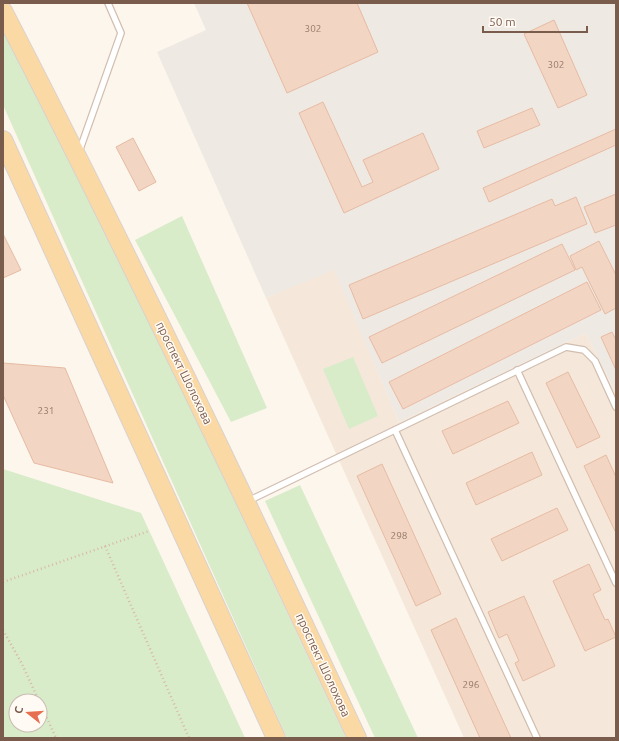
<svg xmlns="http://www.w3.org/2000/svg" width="619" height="741" viewBox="0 0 619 741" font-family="Ubuntu,sans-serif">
	<rect width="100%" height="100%" fill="#fdf6ec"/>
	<polygon fill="#f5e8da" points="334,269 399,422 586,333 616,394 616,738 464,738 266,298"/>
	<polygon fill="#efe9e4" points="194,3 616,3 616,394 586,333 399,422 334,270 266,298 157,52 206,30"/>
	<g fill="#d8ecc9" fill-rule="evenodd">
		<polygon points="3,31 47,109 139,297 346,738 287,738 3,105"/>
		<polygon points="182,216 267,408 231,422 135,240"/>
		<polygon points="353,357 378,416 349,429 323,369"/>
		<path d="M3,469L141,513L245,738H3ZM16,701H40V725H16Z"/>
		<polygon points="300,485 418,738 375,738 265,501"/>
	</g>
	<g fill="#f3d5c3" stroke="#e6bba3">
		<polygon points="247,3 357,3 378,52 287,93"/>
		<polygon points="554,20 587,95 558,108 524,34"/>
		<polygon points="323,102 362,187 373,182 363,160 423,133 439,169 344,213 299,113"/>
		<polygon points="532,108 540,125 484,148 477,131"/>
		<polygon points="616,129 616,145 489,202 483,188"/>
		<polygon points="133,138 156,182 139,191 116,147"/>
		<polygon points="616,194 616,225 595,233 584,207"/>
		<polygon points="576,197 587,224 363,319 349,285 552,199 555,206"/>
		<polygon points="3,234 21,270 3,278"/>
		<polygon points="599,241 616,275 616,308 605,314 582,267 576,270 570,256"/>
		<polygon points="562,244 575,270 382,363 369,337"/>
		<polygon points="587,282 601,310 403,409 389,382"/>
		<polygon points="612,332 616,340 616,370 601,337"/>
		<polygon points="3,363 65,368 113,483 34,463 3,395"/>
		<polygon points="568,372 600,437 577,448 546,383"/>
		<polygon points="508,401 519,423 453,454 442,431"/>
		<polygon points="532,452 542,475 476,505 466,483"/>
		<polygon points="606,455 616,477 616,531 615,531 584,466"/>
		<polygon points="382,464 441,594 416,606 357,476"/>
		<polygon points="557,508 568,530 502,561 491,539"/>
		<polygon points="589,564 601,590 593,594 605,620 608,619 616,637 585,651 553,581"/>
		<polygon points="524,596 555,666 523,681 515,663 519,661 507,634 499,638 488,612"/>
		<polygon points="456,618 511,738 480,738 431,630"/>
	</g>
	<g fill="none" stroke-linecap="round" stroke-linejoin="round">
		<g stroke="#d1beb0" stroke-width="8">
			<g id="lane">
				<polyline points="79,152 121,33 108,3"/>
				<polyline points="517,370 616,583"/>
				<polyline points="395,430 537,738"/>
				<polyline points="248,501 566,347 584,350 595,361 616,407"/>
			</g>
		</g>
		<g stroke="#dad1cd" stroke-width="20">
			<g id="primary">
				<path d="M3,11C127,251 243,493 357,738"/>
				<polyline points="3,140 276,738"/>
			</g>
		</g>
		<g stroke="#d9b8a5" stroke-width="2.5" stroke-dasharray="1 3" stroke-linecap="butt">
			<polyline points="105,546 189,738"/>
			<polyline points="3,582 149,531"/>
			<polyline points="3,630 22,664 39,701"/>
			<polyline points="40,703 56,738"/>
		</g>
		<use href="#lane" stroke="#fff" stroke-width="5.5"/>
		<use href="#primary" stroke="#fbd9a5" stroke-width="18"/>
	</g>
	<g text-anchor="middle" stroke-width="3" stroke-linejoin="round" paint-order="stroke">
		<g font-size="10" fill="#987a6a">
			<text x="313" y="32">302</text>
			<text x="556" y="68">302</text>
			<text x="46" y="414">231</text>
			<text x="399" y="539">298</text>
			<text x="471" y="688">296</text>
		</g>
		<g font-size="12" fill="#7a5c4d" stroke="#fffaf3">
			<text transform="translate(184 373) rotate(64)" y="4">проспект Шолохова</text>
			<text transform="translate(323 665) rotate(65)" y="4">проспект Шолохова</text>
		</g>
	</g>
	<rect width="619" height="741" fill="none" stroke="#7a5c4d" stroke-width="8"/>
	<g transform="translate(28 713) rotate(287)"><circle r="19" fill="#fffaf3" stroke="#cabbb1"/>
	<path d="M0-3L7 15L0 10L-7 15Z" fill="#e76f51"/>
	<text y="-6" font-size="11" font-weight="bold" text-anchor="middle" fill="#7a5c4d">С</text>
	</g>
	<path d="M483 26v6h104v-6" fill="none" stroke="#7a5c4d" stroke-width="2"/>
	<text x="489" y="26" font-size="12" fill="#7a5c4d" stroke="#fffaf3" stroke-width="3" paint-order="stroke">50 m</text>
</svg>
